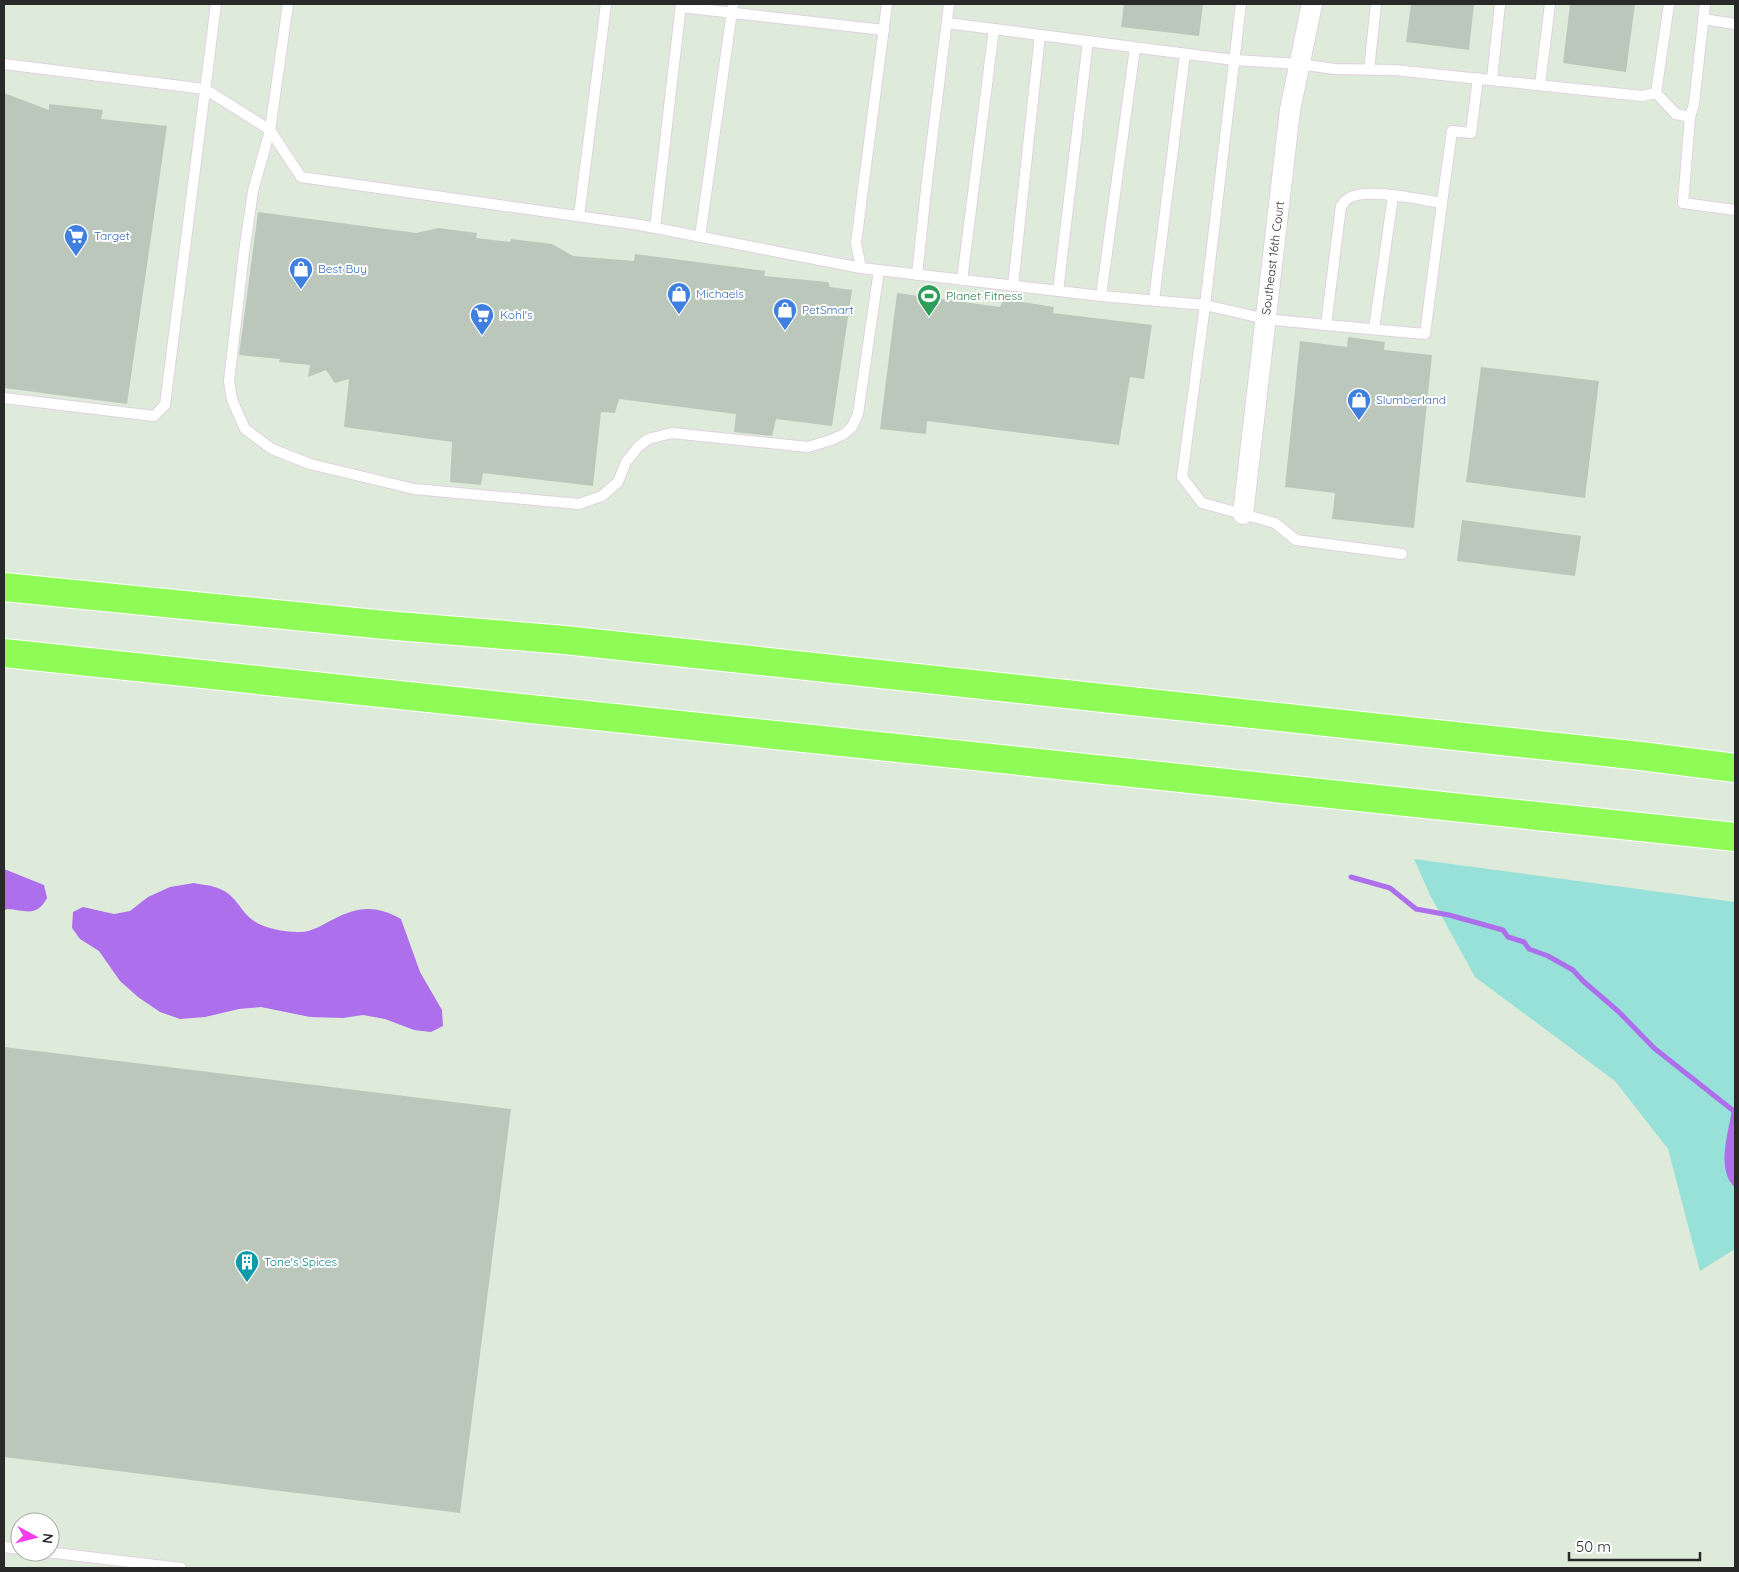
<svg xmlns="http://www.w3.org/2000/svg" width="1739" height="1572" viewBox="0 0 1739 1572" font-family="Quicksand,sans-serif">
	<rect width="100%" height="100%" fill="#deebdb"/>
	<polygon fill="#98e1d9" points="1414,859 1735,902 1735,1105 1732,1111 1730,1183 1735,1188 1735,1249 1700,1271 1668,1149 1615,1081 1475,977 1430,895"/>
	<g fill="#ad6fec">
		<path d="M4,869L44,885L47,898C36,918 26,910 7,909L4,911Z"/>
		<path d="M194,883C202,885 212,885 220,889C234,894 240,909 250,918C261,928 282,932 297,932C312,933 323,924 336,918C361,906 377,906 401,919L420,972L442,1010L443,1026L431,1032L414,1030L385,1019L363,1015L343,1018L310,1017L261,1007L239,1009L205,1017L180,1019L160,1012L138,997L120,981L99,951L80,939L72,928L73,912L83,907L114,914L130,911L148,897L170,887Z"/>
		<path d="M1735,1105V1188C1716,1169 1728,1134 1732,1110Z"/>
	</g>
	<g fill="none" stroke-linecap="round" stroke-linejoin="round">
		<polyline stroke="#ad6fec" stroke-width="5" points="1351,877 1390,888 1416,909 1449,915 1503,930 1508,937 1524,942 1529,949 1548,956 1573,970 1583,981 1619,1012 1654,1048 1735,1112"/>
	</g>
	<g fill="#bcc7bb">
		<polygon points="1124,4 1203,4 1199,36 1121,27"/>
		<polygon points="1411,4 1474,4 1469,50 1406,42"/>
		<polygon points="1570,4 1635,4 1626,72 1563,63"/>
		<polygon points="4,93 49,110 49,104 103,110 101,119 167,126 127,404 4,388"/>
		<polygon points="258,212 416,233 438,228 477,233 476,238 510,242 511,239 552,244 573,256 634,261 635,254 765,271 764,276 828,282 830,287 852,290 832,426 776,419 772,436 734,432 736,414 619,399 615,413 601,412 593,486 483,473 481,485 450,482 452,442 344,427 349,379 335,383 326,370 308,377 310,365 279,362 280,359 239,355"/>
		<polygon points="897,293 1000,307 1003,299 1054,307 1053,313 1152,325 1144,379 1130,377 1119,445 927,421 926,434 880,429"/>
		<polygon points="1348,337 1385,342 1384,350 1432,355 1414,528 1332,519 1335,493 1285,487 1300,341 1347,347"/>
		<polygon points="1481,367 1599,381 1585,498 1466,482"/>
		<polygon points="1462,520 1581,536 1575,576 1457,561"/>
		<polygon points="4,1047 511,1109 460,1513 4,1457"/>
	</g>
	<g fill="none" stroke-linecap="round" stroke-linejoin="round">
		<g stroke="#e2d1e1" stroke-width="12">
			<g id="service">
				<polyline points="288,4 270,130 253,191 244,252 229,381 232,400 245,429 272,449 310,464 414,489 579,504 602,496 618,482 626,462 638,447 648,439 672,433 808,447 831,440 844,434 852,427 858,414 879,270"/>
				<polyline points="887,4 856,243 861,268 1101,296 1205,305 1182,477 1202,503 1275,523 1296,540 1402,554"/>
				<path d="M1241,4L1205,305L1266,319L1326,325L1341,206C1343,204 1346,199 1349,198C1365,187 1422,200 1442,203L1452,131L1471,133L1478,78"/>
				<polyline points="681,7 884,30"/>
				<polyline points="1703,19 1735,24"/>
				<polyline points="947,23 1234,60 1300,64 1334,69 1394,70 1642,96 1656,93 1669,4"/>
				<polyline points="4,64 205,89 270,130 301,177 640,225 861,268"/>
				<polyline points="1369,70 1376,4"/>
				<polyline points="1492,79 1500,4"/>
				<polyline points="1540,85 1550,4"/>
				<polyline points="1656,93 1676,114 1690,117 1694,104 1705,4"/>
				<polyline points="1690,117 1683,203 1735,210"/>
				<polyline points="579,216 606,4"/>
				<polyline points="655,228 681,4"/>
				<polyline points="700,237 733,4"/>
				<polyline points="917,275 927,181 949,4"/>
				<polyline points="962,280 994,29"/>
				<polyline points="1013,286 1040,35"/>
				<polyline points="1058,291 1088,41"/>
				<polyline points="1101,296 1135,48"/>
				<polyline points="1154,300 1185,54"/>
				<polyline points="1326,325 1425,334 1442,203"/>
				<polyline points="1374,329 1393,196"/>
				<polyline points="4,398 154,416 165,405 216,4"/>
				<polyline points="4,1547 20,1549"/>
				<polyline points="46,1552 181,1568"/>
			</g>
		</g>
		<g stroke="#e2d1e1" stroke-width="22">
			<polyline id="minor" points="1243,514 1290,110 1312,4"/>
		</g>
		<g stroke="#fff" stroke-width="30">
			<g id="motorway">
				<polyline points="4,587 385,625 565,640 1641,756 1735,768"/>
				<polyline points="4,653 1735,837"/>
			</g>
		</g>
		<use href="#service" stroke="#fff" stroke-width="10"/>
		<use href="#minor" stroke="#fff" stroke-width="20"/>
		<use href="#motorway" stroke="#8efb56" stroke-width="28"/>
	</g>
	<defs>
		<g id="supermarket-pin" transform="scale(1.25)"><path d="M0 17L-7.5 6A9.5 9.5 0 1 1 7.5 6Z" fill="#3f7fe0" stroke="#fff"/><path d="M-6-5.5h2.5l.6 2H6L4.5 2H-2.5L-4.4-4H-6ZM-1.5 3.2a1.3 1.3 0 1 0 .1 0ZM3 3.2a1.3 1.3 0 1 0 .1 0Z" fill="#fff"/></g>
		<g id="shop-pin" transform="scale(1.25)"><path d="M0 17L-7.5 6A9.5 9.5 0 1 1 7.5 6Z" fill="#3f7fe0" stroke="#fff"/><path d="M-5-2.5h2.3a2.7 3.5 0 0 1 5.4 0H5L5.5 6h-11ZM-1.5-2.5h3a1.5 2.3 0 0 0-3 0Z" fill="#fff"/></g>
		<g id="stadium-pin" transform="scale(1.25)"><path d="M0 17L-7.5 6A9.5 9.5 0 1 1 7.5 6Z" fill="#2e9e5b" stroke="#fff"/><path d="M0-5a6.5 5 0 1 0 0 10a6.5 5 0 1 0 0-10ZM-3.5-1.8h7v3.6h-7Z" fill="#fff"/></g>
		<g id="building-pin" transform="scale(1.25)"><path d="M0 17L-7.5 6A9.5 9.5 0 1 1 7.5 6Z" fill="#0f9aa8" stroke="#fff"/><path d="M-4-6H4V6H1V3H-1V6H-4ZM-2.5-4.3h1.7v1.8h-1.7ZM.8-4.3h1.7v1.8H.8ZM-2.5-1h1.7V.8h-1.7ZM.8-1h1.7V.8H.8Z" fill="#fff"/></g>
	</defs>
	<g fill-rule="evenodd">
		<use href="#supermarket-pin" x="76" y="236"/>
		<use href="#shop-pin" x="301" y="269"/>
		<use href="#shop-pin" x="679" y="294"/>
		<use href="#stadium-pin" x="929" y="296"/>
		<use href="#shop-pin" x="785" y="310"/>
		<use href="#supermarket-pin" x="482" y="315"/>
		<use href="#shop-pin" x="1359" y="400"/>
		<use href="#building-pin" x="247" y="1262"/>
	</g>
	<g text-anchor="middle" stroke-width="4" stroke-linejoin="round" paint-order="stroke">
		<g font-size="12" fill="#366cbe" stroke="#fff" text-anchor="start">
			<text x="94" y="240">Target</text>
			<text x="318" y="273">Best Buy</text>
			<text x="696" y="298">Michaels</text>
			<text x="802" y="314">PetSmart</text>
			<text x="500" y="319">Kohl's</text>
			<text x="1376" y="404">Slumberland</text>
		</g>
		<g font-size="12" fill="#292929" stroke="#fff">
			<text transform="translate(1273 258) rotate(-83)" y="4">Southeast 16th Court</text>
		</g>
		<g font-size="12" fill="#27864d" stroke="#fff" text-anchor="start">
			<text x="946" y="300">Planet Fitness</text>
		</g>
		<g font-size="12" fill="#0d838f" stroke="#fff" text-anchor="start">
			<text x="264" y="1266">Tone's Spices</text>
		</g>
	</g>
	<rect width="1739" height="1572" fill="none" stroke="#292929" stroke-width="10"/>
	<g transform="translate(35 1537) rotate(97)"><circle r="24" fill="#ffffff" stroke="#a9a9a9"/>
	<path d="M0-4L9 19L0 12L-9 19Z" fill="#f63dee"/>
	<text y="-8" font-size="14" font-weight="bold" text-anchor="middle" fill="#292929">N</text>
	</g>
	<path d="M1569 1552v8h131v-8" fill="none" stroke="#292929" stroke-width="2.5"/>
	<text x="1576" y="1552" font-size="15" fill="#292929" stroke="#ffffff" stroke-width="4" paint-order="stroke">50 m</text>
</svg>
